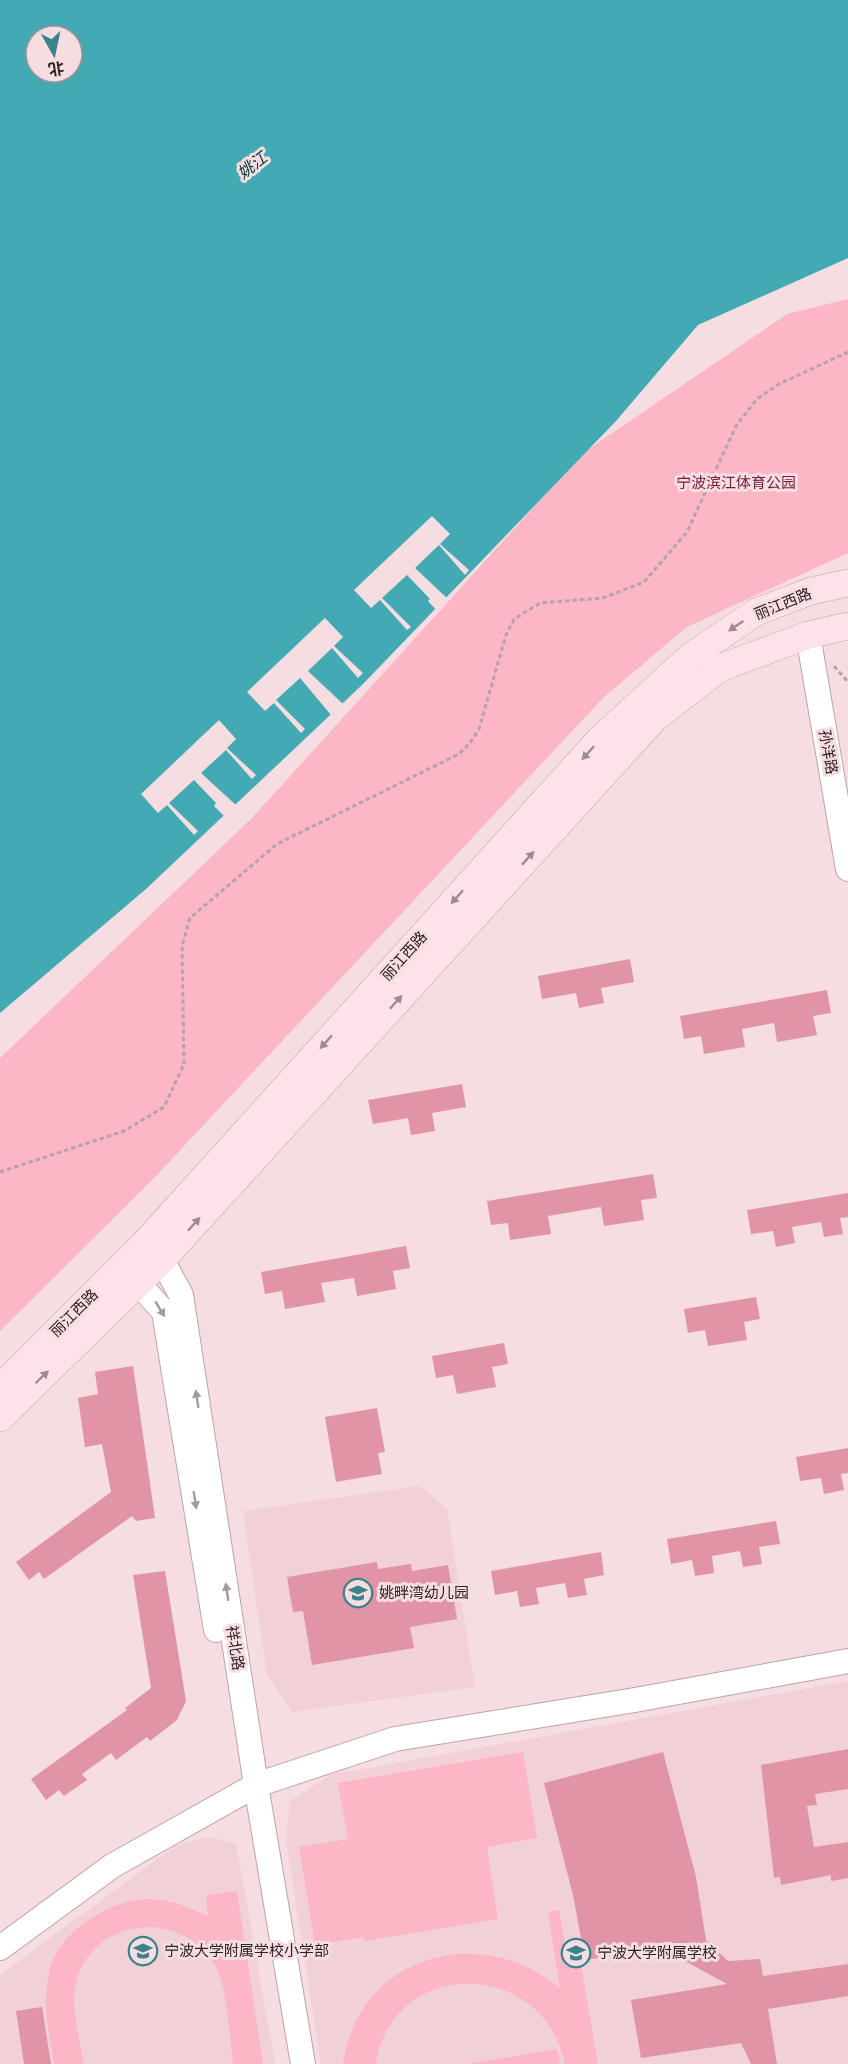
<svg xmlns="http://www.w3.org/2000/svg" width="848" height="2064" viewBox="0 0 848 2064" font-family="'Public Sans','Noto Sans SC',sans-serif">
	<rect width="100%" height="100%" fill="#f6dde1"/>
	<g fill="#f2d0d7">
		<polygon points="419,1486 447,1508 475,1687 292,1712 267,1675 243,1511"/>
		<polygon points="848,1681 848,2064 321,2064 286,1841 290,1801 330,1775"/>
		<polygon points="208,1837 236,1843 275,2064 0,2064 0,1975 175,1846"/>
	</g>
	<g fill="#fcb6c5">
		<polygon points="848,299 848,553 687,627 604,697 154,1178 0,1331 0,1058 252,818 583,453 787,314"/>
		<polygon points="523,1752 537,1838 487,1847 498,1919 365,1941 364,1937 315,1945 299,1847 348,1839 338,1783"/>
		<path d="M237,1891L263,2064H233C230,2039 227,1985 215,1965C184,1912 102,1915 79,1973C68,2001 79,2036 84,2064H54C49,2033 42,2004 49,1973C57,1933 107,1901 146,1899C168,1898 189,1907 208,1916L206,1895Z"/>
		<path d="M559,1910L565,1944L577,1942L598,2064H565C543,1956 391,1958 376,2064H343C358,1955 480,1921 560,1988L548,1912Z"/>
		<polygon points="557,2049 560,2064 467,2064"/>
	</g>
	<path fill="#43aab4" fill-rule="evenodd" d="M0,0H848V258L698,325L616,421L363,684L146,889L0,1013ZM36,36H72V72H36Z"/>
	<g fill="#f6dde1">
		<polygon points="432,516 450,534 440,544 469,570 465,575 439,545 415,568 449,600 438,612 428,601 430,599 407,575 382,598 411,627 407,630 380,600 371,608 354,590"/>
		<polygon points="325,618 343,637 334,646 363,673 358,678 332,648 308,671 343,704 331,715 300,678 276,700 305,729 301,733 274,703 265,711 247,692"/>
		<polygon points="219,720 236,739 227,748 256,775 252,779 226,750 201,773 237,806 225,817 214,806 216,803 194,780 169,803 198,831 194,835 167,805 158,813 141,794"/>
	</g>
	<g fill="#e094a5">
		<polygon points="630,959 634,982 601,988 604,1003 579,1008 576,993 542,999 538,976"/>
		<polygon points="827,990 831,1013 813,1016 817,1035 777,1042 774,1023 742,1029 745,1047 704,1054 701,1036 684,1039 680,1016"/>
		<polygon points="462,1084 466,1107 432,1113 435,1131 411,1135 408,1118 373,1124 368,1100"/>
		<polygon points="653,1174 657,1198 641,1200 644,1220 604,1226 601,1207 548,1216 551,1234 510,1240 508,1223 491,1225 487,1201"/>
		<polygon points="848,1193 848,1217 840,1218 843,1234 824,1237 821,1222 792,1227 795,1243 776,1247 773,1231 751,1234 747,1210"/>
		<polygon points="406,1246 410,1268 393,1271 396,1289 357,1296 354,1278 321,1283 325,1302 285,1309 282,1291 265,1294 261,1272"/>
		<polygon points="756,1297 760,1319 744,1322 747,1340 708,1346 705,1330 688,1333 684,1309"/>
		<polygon points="504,1343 508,1364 492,1367 496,1387 457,1394 453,1375 436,1378 432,1356"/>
		<polygon points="133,1366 155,1518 136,1521 132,1516 44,1579 39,1572 29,1580 16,1562 111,1492 102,1444 85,1447 78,1398 98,1394 95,1372"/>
		<polygon points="377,1408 385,1452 378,1453 382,1474 336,1482 325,1417"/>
		<polygon points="848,1448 848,1473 841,1474 844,1490 824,1494 821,1478 800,1481 796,1457"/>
		<polygon points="776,1521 780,1544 759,1547 762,1564 743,1567 740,1551 712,1556 714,1573 695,1576 692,1560 671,1564 667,1539"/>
		<polygon points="601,1552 604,1575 584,1579 587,1595 568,1598 565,1583 536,1588 539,1604 520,1607 517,1591 495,1595 491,1571"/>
		<polygon points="377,1562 378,1569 411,1564 412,1571 448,1565 457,1619 410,1627 414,1648 312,1665 303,1611 293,1612 287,1577"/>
		<polygon points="165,1571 186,1701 177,1720 150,1741 147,1737 116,1760 111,1753 82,1774 87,1780 64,1796 59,1790 46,1800 31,1779 127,1710 125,1708 151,1688 133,1575"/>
		<polygon points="848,1749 848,1789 815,1794 817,1805 807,1806 814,1847 848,1842 848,1878 831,1881 831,1875 781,1885 780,1877 774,1878 761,1765"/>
		<polygon points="663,1752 696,1877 706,1940 728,1961 760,1959 763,1976 848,1964 848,1996 768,2009 777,2064 751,2064 741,2043 641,2058 631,2000 727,1984 661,1948 585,1960 573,1895 544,1783"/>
		<polygon points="42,2007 51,2064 24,2064 16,2011"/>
	</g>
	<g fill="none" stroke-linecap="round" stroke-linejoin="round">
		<g stroke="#bca4a9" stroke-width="26">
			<g id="tertiary">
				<polyline points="808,635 848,869"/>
				<polyline points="148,1247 162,1260 181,1295 256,1785 303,2064"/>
				<polyline points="126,1269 164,1312 216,1630"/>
				<polyline points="0,1948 112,1866 256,1785 395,1739 635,1700 848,1661"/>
			</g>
		</g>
		<g stroke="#bca4a9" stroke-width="28">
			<g id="secondary">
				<polyline points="0,1388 145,1243 600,739 691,656 756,612 811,591 848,583"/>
				<polyline points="0,1418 162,1260 655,718 720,668 808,635 848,626"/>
			</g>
		</g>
		<g stroke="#b7a3a6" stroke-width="3" stroke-dasharray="4.5 3" stroke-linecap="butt">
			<polyline points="834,666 848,682"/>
			<polyline points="0,1172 124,1131 164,1107 184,1064 182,946 190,918 277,844 459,754 470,743 479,729 506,635 514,619 540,603 603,598 644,582 687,532 736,426 757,399 779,384 848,352"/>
		</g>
		<use href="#tertiary" stroke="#fff" stroke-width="24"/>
		<use href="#secondary" stroke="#fee2e9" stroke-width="27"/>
	</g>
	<defs><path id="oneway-solid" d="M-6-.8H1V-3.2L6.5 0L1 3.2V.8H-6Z" transform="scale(1.5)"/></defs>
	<g fill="#9f8c90">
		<use href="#oneway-solid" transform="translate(736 626) rotate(146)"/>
		<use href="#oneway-solid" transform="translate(588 753) rotate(132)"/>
		<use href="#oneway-solid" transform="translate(528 858) rotate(-48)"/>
		<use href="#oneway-solid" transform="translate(457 897) rotate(132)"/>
		<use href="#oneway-solid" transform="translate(396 1002) rotate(-48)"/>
		<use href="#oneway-solid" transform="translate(326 1042) rotate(132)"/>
		<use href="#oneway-solid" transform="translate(194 1224) rotate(-48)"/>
		<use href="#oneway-solid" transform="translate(42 1377) rotate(-44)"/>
	</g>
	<g fill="#a09c9c">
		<use href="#oneway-solid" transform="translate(160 1309) rotate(59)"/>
		<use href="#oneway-solid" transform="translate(197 1399) rotate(-99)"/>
		<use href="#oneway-solid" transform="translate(195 1500) rotate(81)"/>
		<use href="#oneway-solid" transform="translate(227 1592) rotate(-99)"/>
	</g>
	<defs>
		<g id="school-ring" transform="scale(1.5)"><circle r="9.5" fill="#f6dde1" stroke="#3b828a" stroke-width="1.5"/><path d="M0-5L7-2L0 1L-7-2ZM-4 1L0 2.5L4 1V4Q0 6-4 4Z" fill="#3b828a"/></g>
	</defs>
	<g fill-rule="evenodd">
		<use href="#school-ring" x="358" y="1593"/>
		<use href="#school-ring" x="143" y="1951"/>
		<use href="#school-ring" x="576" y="1953"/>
	</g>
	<g text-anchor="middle" stroke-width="6" stroke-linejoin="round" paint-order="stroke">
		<g font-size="15" fill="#751c3a" stroke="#f6dde1">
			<text x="736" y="488">宁波滨江体育公园</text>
		</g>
		<g font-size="15" fill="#2b2223" stroke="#f6dde1">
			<text transform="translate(783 604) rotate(-22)" y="5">丽江西路</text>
			<text transform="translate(828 752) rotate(80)" y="5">孙洋路</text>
			<text transform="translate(404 956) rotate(-48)" y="5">丽江西路</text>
			<text transform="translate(74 1313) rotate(-45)" y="5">丽江西路</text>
			<text transform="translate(235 1648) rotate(81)" y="5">祥北路</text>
		</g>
		<g font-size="15" fill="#2b2223" stroke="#f6dde1" text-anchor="start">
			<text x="379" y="1598">姚畔湾幼儿园</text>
			<text x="164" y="1956">宁波大学附属学校小学部</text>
			<text x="597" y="1958">宁波大学附属学校</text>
		</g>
		<g font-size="16" font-style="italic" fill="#003135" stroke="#f6dde1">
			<text transform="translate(252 165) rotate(-38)" y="6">姚江</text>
		</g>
	</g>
	<g transform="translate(54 54) rotate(171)"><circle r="28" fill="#f6dde1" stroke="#a59295" stroke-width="1.5"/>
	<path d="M0-4.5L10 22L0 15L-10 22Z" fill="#3b828a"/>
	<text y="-9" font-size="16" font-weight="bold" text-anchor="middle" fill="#2b2223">北</text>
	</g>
</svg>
